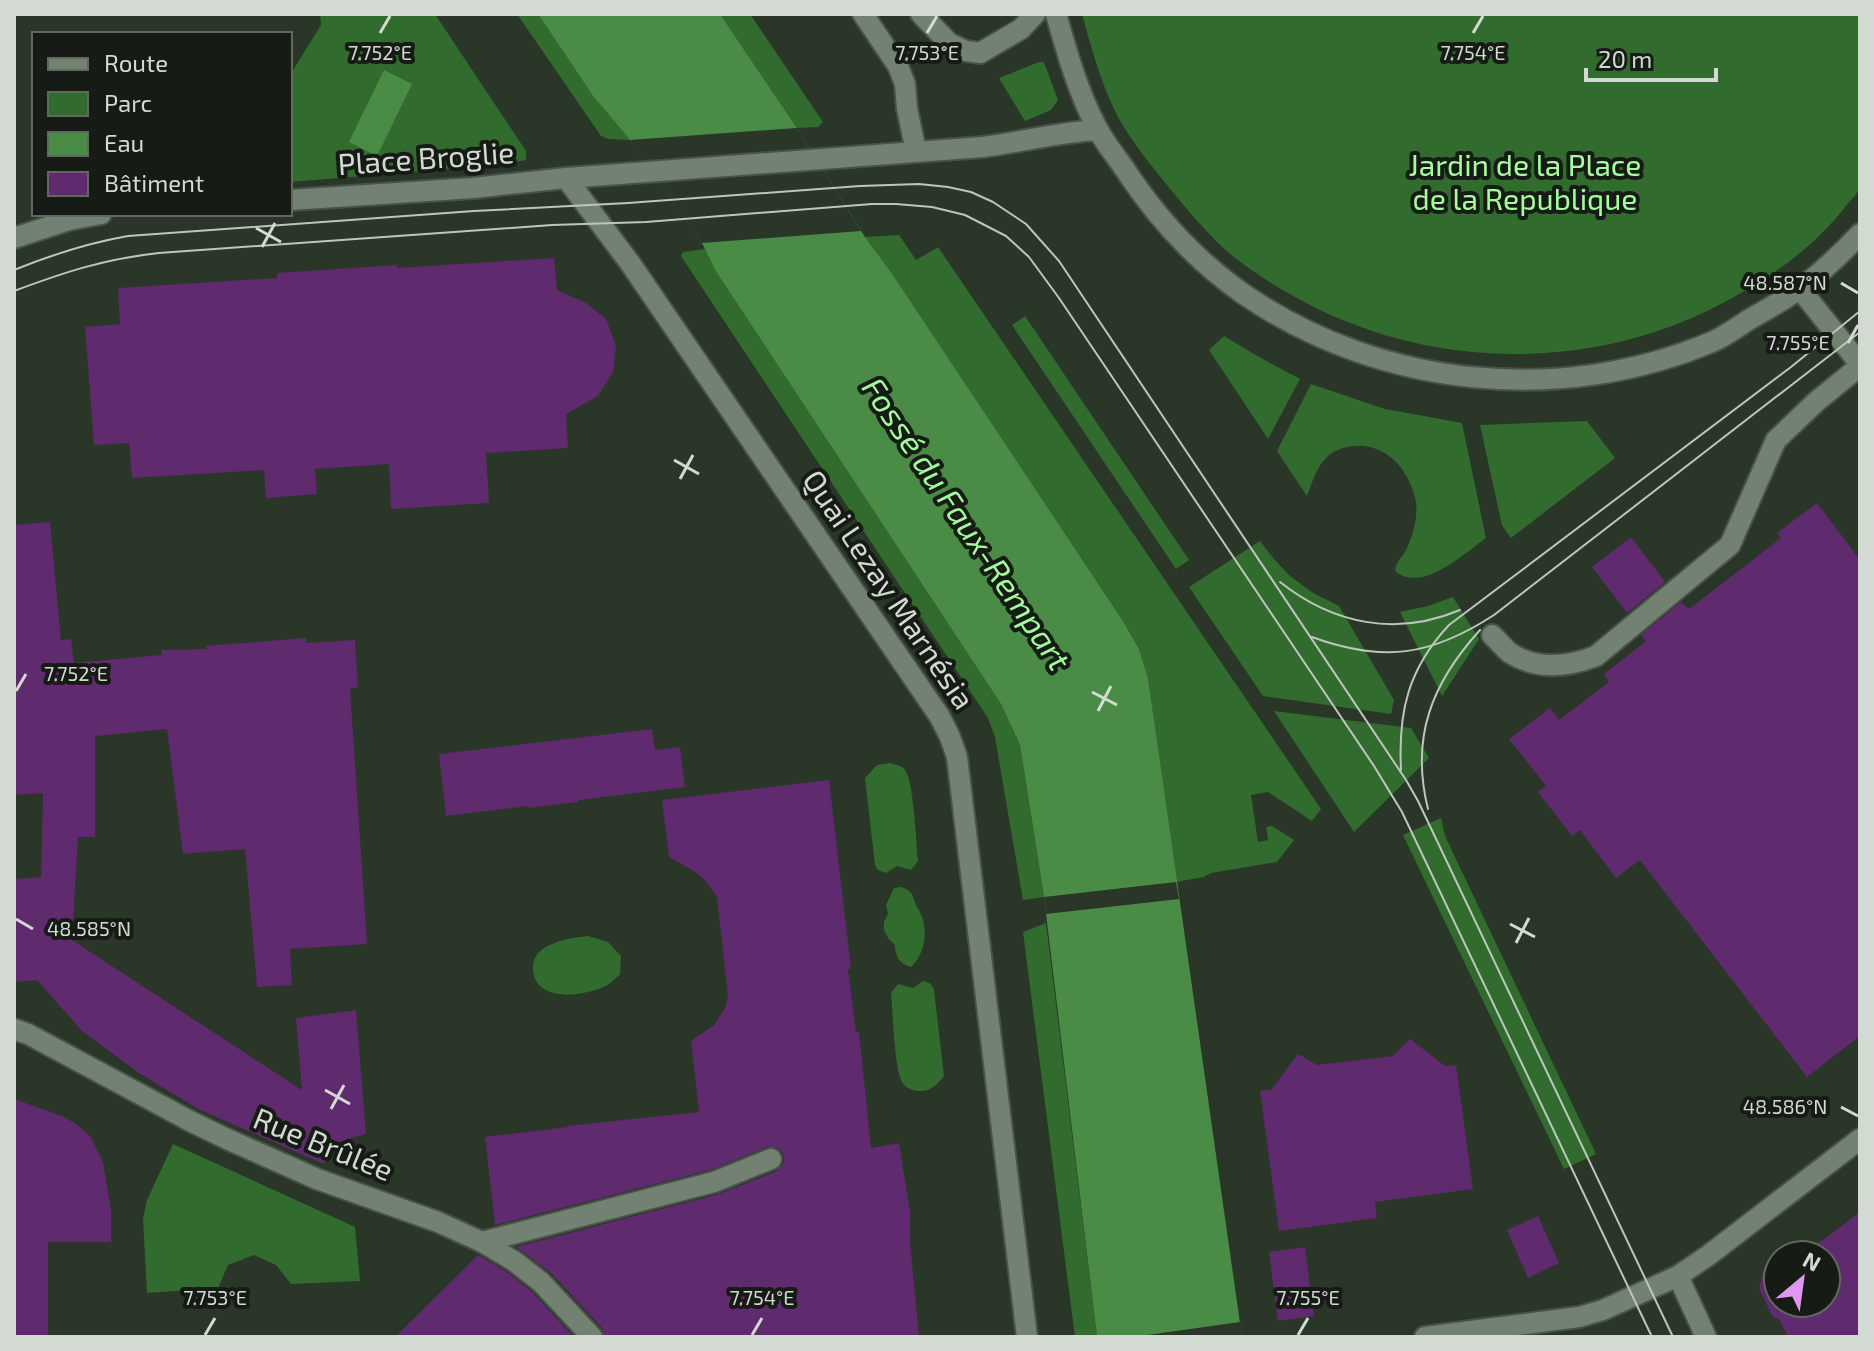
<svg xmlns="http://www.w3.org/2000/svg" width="1874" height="1351" viewBox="0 0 1874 1351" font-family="'Exo 2',sans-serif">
	<rect width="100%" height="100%" fill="#293628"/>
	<g fill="#316c2e">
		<polygon points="320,14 435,14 526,151 526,160 498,165 290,182 290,75 321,25"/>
		<polygon points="517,14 538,14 593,96 630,140 609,139 601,136"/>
		<polygon points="720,14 750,14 823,122 818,127 797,128"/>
		<path d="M1082,14H1860C1860,58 1860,103 1860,147C1860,157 1863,180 1859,189C1857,194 1852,199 1848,203C1818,244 1776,274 1732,298C1595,375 1423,372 1288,293C1264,279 1239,263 1219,244C1202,227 1186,208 1171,190C1151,165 1129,139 1115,111C1100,80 1091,47 1082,14Z"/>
		<polygon points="1039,62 1043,62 1045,65 1058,100 1051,110 1025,121 999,78"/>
		<polygon points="899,235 916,260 938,247 1321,809 1312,821 1268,792 1251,795 1258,842 1268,840 1266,827 1272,826 1294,840 1277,862 1211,873 1204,877 1176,882 1148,678 1139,649 1123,621 893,275 865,237"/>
		<polygon points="705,249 715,270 1001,704 1020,745 1044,897 1023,900 995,737 988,718 681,256 683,252"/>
		<polygon points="1025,316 1189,560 1176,569 1012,325"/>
		<polygon points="1224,336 1259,357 1300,379 1268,439 1209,350"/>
		<path d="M1311,384L1385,409L1462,423L1486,538C1465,553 1422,594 1395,571C1396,561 1402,558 1406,550C1413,537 1418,516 1416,502C1410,471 1387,443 1354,446C1344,447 1333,450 1326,458C1316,468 1312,483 1307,496L1277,451Z"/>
		<polygon points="1587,421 1615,458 1511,538 1502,525 1480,425"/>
		<polygon points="1260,541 1274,559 1290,576 1313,593 1339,606 1394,700 1391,714 1263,696 1189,587"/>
		<polygon points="1453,597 1479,639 1442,696 1400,612 1428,606"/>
		<polygon points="1274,711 1411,728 1429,758 1354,832"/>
		<path d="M890,763C896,765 903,765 906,772C914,786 916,842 918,861L911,870L897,866L886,873L878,870L875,865L865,778L877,765Z"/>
		<polygon points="1441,818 1445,836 1596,1154 1564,1169 1403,835"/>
		<path d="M900,887C912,890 912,894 916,905C918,909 921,913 922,917C928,934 924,955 911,967C900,964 895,957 895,945L888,938L884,930V922L888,914L886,905L894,888Z"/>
		<polygon points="1046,923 1097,1337 1075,1337 1023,932"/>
		<path d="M588,936L608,942L621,956L620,974C616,978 611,983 606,986C587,994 556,1001 539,985C535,981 533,974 533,968C532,943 570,938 588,936Z"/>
		<path d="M923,981L931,984L934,990L944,1076C937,1085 930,1092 918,1091C913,1091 904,1087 902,1082C894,1067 893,1012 891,993L898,984L913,988Z"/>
		<polygon points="173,1144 355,1227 360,1281 291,1284 276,1265 254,1255 228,1265 218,1288 147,1293 143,1219 147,1200"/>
	</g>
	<g fill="#4a8c45">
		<polygon points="538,14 720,14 797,128 865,237 893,275 1123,621 1139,649 1148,678 1242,1337 1097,1337 1044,897 1020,745 1001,704 715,270 702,243 630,140 593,96"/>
		<polygon points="384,70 412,84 377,156 349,142"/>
	</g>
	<g fill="#293628">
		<polygon points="797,128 861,231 702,243 630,140"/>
		<polygon points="1176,882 1179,899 1046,914 1044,897"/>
		<polygon points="1240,1322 1242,1337 1133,1337"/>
	</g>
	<g fill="#602a6e">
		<polygon points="554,258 557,290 586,303 606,319 616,346 613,372 598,396 566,414 568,448 486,453 489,503 391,509 389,464 315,469 317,494 266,498 264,470 132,478 129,443 94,445 85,327 120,324 118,288 277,278 277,273 397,265 397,268"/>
		<polygon points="1817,503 1860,560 1860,1036 1807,1077 1640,860 1616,878 1580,830 1572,836 1538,792 1546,786 1509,739 1550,708 1559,720 1609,682 1604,674 1646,641 1641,635 1681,602 1689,609 1781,538 1777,533"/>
		<polygon points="50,522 61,640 71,639 74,663 162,655 161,650 207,649 206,646 306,638 306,643 355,640 358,687 350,689 367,944 290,949 292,985 257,987 245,849 183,854 167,729 95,736 95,837 78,837 72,940 302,1090 296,1018 356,1010 366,1134 351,1138 340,1145 331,1152 324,1164 200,1110 139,1073 82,1031 37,980 14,982 14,879 41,877 43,793 14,795 14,525"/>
		<polygon points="1631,537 1665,582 1627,613 1592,567"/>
		<polygon points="652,729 655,750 680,747 685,787 579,800 578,802 528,808 528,806 446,816 439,754"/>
		<polygon points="829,780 851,969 848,969 856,1032 859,1032 871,1148 899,1143 910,1212 910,1243 919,1337 605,1337 602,1328 551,1273 516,1247 719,1194 777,1171 784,1162 783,1153 778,1148 767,1147 710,1170 495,1225 485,1137 568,1127 567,1126 699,1112 691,1041 714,1025 725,1008 728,996 717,897 704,879 694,871 669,857 662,800"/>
		<polygon points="1410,1039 1445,1066 1456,1065 1473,1189 1375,1202 1377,1218 1279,1231 1260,1091 1271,1090 1298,1054 1317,1065 1393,1056"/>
		<polygon points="14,1099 62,1116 76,1124 91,1137 103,1162 111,1210 111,1242 48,1242 48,1337 14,1337"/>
		<polygon points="1860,1212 1860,1337 1788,1337 1779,1319 1773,1317 1759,1289 1764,1267 1778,1261 1778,1303 1826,1303 1826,1255 1791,1255 1823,1240"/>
		<polygon points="1538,1216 1559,1263 1528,1278 1507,1230"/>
		<polygon points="1305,1247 1314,1316 1278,1321 1269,1252"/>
		<polygon points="478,1255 507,1272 532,1292 574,1337 395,1337"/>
	</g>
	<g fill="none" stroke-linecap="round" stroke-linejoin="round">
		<g stroke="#485347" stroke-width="24">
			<polyline id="service" points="863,14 898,66 905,84 907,109 916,151"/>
		</g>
		<g stroke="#485347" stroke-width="24">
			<path id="pedestrian" d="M1492,635C1498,641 1504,648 1510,653C1537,670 1568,667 1596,656L1730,545L1776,440L1817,401L1860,366"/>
		</g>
		<g stroke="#485347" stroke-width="24">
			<g id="minor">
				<polyline points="290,200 473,188 566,178 630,263 940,717 950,737 957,757 1027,1337"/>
				<polyline points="14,238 69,220 101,214"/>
				<polyline points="14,1029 28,1034 190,1121 227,1139 317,1179 438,1222 482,1242 514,1261 541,1282 592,1337"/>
				<polyline points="482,1242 714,1182 771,1159"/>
				<polyline points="1678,1276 1706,1337"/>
				<polyline points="1425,1337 1579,1317 1603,1310 1678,1276 1709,1255 1860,1139"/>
			</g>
		</g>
		<g stroke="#485347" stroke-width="24">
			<g id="tertiary">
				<polyline points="921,14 949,43 966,51 980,53 1021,29 1035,14"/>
				<path d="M1056,14C1067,53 1078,92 1097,128C1104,142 1115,155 1124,168C1156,217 1196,261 1245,295C1381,388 1562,406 1714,341C1727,335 1739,326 1750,319C1768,309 1786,299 1802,287C1823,271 1842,253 1860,234"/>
				<path d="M566,178L983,147C1022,142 1059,132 1098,130"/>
				<polyline points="1800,289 1860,364"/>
			</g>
		</g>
		<use href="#service" stroke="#728171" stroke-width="20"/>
		<use href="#pedestrian" stroke="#728171" stroke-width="20"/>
		<use href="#minor" stroke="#728171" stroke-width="20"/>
		<use href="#tertiary" stroke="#728171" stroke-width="20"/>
		<g stroke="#bdc6bc" stroke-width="2">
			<path d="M14,270C51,255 88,243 128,236L474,211L628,203L860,186L919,184L948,187L971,192L993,202L1026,224L1059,261L1406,780L1418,801L1673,1337"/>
			<path d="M14,291C65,272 104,259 159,253L552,225L646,222L872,204H896L932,207L965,215L1006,236L1029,257L1059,298L1374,766L1402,812L1652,1337"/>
			<path d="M1280,582C1333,624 1396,637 1460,610"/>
			<path d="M1312,637C1383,663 1431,656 1494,615L1860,332"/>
			<path d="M1401,770C1398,712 1408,669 1449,625L1791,367L1860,311"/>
			<path d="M1428,809C1410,737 1432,683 1480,630"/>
		</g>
	</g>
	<path fill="none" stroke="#d2dad1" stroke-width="3" d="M380,33L390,16M927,33L937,16M1473,33L1483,16M256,228L281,242M262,247L275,223M1841,283L1858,293M1848,343L1858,325M674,460L699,474M680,479L693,455M16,691L26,674M1092,692L1117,705M1098,711L1111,686M16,919L33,929M1510,924L1535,937M1516,943L1529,918M325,1090L350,1104M1841,1107L1858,1116M331,1109L344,1085M205,1335L215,1318M752,1335L762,1318M1298,1335L1308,1318"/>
	<g text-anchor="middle" stroke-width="8" stroke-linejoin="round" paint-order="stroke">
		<g font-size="30" fill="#d2dad1" stroke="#161c15">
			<text transform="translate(426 159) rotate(-4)" y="10">Place Broglie</text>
			<text transform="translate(888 590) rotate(56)" y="10">Quai Lezay Marnésia</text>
			<text transform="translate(323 1145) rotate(22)" y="10">Rue Brûlée</text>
		</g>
		<g font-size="30" fill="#a5fe9e" stroke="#161c15">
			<text x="1525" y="176">Jardin de la Place<tspan x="1525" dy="34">de la Republique</tspan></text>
		</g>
		<g font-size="32" font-style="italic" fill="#a3fc9c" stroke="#161c15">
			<text transform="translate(966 524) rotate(56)" y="11">Fossé du Faux-Rempart</text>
		</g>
	</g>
	<g font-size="20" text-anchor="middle" fill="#d2dad1" stroke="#161c15" stroke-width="8" stroke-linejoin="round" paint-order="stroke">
		<text x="380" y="60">7.752°E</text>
		<text x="927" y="60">7.753°E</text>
		<text x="1473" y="60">7.754°E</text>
		<text x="1785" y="290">48.587°N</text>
		<text x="1798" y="350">7.755°E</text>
		<text x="76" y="681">7.752°E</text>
		<text x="89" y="936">48.585°N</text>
		<text x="1785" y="1114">48.586°N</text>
		<text x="215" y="1305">7.753°E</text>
		<text x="762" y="1305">7.754°E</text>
		<text x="1308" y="1305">7.755°E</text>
	</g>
	<rect width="1874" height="1351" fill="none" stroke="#d2dad1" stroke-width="32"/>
	<rect x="32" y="32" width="260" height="184" fill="#161c15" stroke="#616860" stroke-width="2"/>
	<rect x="48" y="58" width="40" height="12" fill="#728171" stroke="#616860" stroke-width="2"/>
	<text x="104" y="72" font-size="24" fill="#d2dad1">Route</text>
	<rect x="48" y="92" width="40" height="24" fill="#316c2e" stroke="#616860" stroke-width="2"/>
	<text x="104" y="112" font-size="24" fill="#d2dad1">Parc</text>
	<rect x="48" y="132" width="40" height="24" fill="#4a8c45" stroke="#616860" stroke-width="2"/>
	<text x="104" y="152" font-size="24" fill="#d2dad1">Eau</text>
	<rect x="48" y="172" width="40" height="24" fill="#602a6e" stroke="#616860" stroke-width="2"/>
	<text x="104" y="192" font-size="24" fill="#d2dad1">Bâtiment</text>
	<g transform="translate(1802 1279) rotate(29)"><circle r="38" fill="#161c15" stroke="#616860" stroke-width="2"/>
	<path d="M0-6L14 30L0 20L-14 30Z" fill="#df98f2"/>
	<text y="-12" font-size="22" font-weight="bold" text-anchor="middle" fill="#d2dad1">N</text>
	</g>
	<path d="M1586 68v12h130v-12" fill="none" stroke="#d2dad1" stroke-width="4"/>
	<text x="1598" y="68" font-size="24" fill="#d2dad1" stroke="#161c15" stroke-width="6" paint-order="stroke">20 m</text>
</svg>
